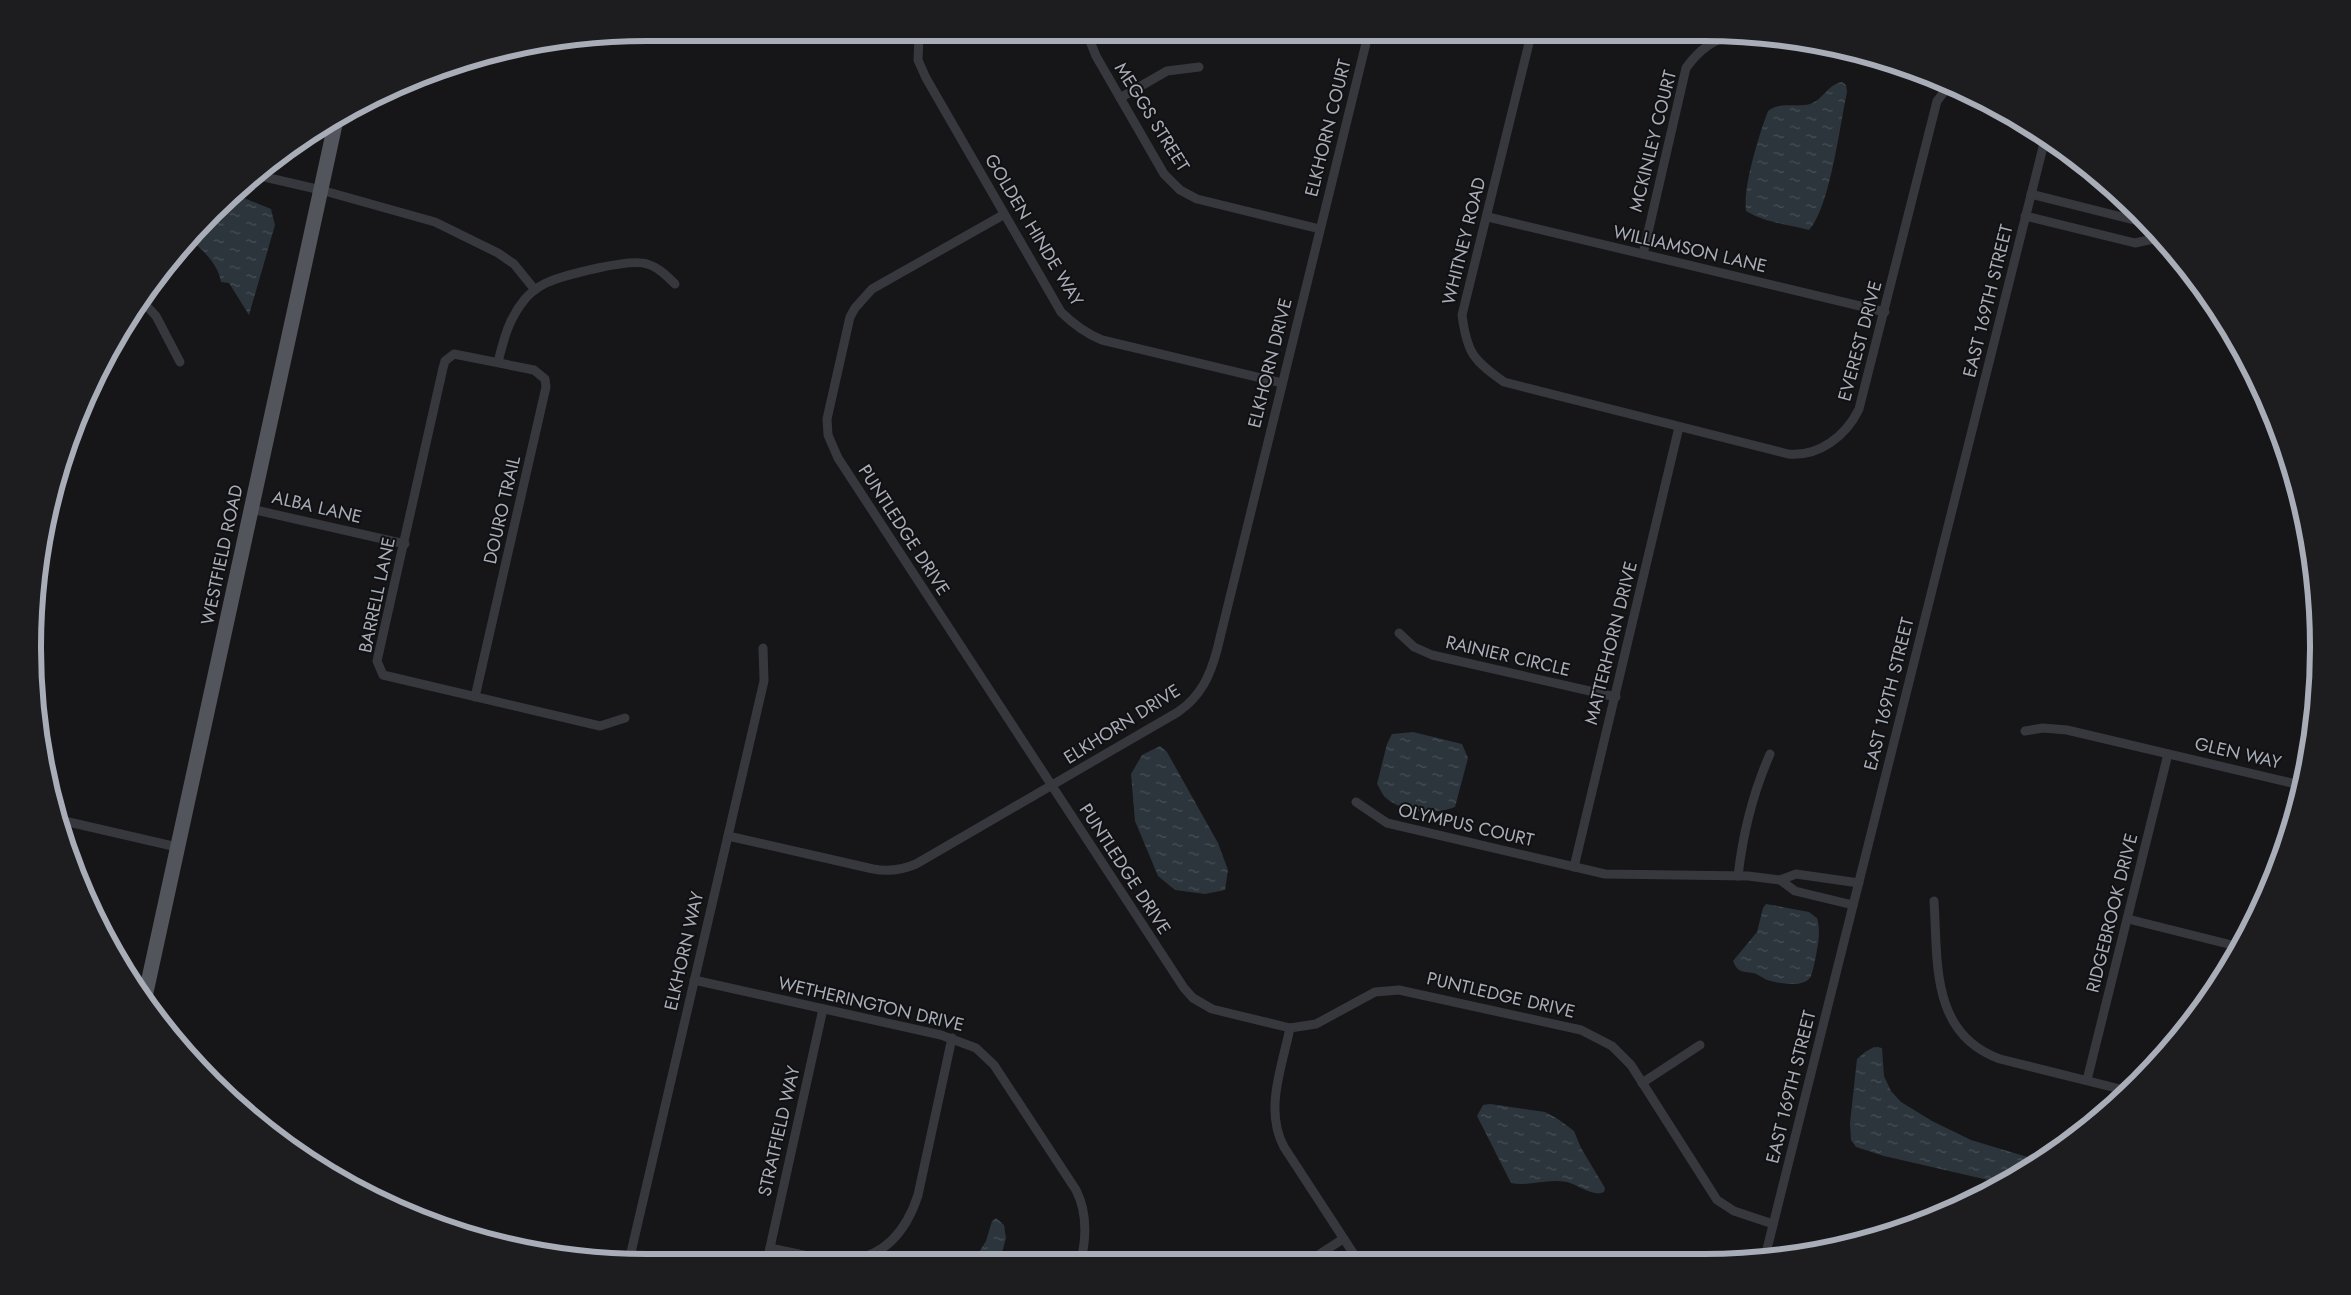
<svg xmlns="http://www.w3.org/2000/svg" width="2351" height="1295" viewBox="0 0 2351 1295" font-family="Jost,sans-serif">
	<defs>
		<pattern id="water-ripples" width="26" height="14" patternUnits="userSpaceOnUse" patternTransform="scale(1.25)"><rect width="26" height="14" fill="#2c353c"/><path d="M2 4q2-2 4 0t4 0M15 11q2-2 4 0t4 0" fill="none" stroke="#485056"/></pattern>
	</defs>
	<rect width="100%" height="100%" fill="#161618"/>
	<g fill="url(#water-ripples)">
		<path d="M1842,82L1846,85L1847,92C1840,124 1830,208 1809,230C1787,224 1766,223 1746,211C1743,186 1759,135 1768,111C1781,101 1795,108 1810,104C1823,100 1828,84 1842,82Z"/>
		<path d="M234,194L271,209L275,225L249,315L229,283L221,282C219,266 203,249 190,240L212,213Z"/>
		<path d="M1413,732L1462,744L1468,758L1455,807C1435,815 1403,813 1386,798C1382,795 1380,788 1377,784L1387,744L1392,734Z"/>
		<polygon points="1160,746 1167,752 1218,843 1228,870 1225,890 1205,894 1175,890 1158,876 1135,821 1131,774 1142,755"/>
		<path d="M1766,904L1809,912L1817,918C1821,932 1818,946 1815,960C1814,965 1813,971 1811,976C1805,989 1778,983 1767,980C1763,978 1758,974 1753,973C1742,971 1738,973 1733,961L1757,932L1763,908Z"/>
		<polygon points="1874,1047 1882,1048 1884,1076 1891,1091 1901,1102 1932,1121 1971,1140 2041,1161 1997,1182 1884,1156 1856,1147 1851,1140 1850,1123 1857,1059 1865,1052"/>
		<path d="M1490,1104L1545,1112L1558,1119L1574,1131L1581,1148L1605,1188L1604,1192C1592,1197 1579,1185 1567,1182C1546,1178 1529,1187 1511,1183L1477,1116L1483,1105Z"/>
		<polygon points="996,1218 1004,1225 1006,1238 1000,1260 974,1260 986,1241 992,1221"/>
		<polygon points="1586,1253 1605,1258 1574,1258 1576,1255"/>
	</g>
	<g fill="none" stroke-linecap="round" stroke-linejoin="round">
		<g stroke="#37383d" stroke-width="9">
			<path d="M1531,35L1462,315C1467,353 1473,360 1504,382L1788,454C1819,457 1846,436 1859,409L1937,101L1948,87"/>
			<polyline points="1088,36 1096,56 1164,174 1180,190 1197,199 1320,229"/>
			<path d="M919,37L918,60L926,78L1061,312C1074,325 1085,333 1102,340L1282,383"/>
			<polyline points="1120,98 1167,71 1199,67"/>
			<polyline points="256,175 321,190 435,222 498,253 514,264 535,290"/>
			<polyline points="2031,194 2142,222 2150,229"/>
			<polyline points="1003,215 872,289 855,308 850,317 827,419 828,435 838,458 1184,988 1193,998 1212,1009 1290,1028 1316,1024 1375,992 1399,990 1581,1030 1612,1046 1631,1065 1717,1200 1734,1211 1773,1224"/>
			<polyline points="2025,216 2135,243 2158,238"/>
			<polyline points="1488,217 1885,312"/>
			<path d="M1643,254L1686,68C1699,50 1714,38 1737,34"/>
			<polyline points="141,300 156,316 180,362"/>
			<path d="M498,362C504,338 509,318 525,299C531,292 538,287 546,283C564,275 630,258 647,264C658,267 667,276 675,284"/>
			<polyline points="251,509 405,544"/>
			<polyline points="1399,633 1414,647 1432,655 1616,697"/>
			<polyline points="475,697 546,387 545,379 534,370 454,354 445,361 443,368 377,661 383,675 600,726 625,718"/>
			<polyline points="2025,731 2043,728 2067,730 2300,785"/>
			<polyline points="1356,802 1387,823 1605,874 1748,876 1780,880 1795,891 1853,905"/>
			<polyline points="60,820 177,847"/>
			<path d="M728,836L873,869C888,872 902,870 916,864L1178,712C1201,696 1210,676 1217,650L1368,35"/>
			<polyline points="1574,867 1679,427"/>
			<path d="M1738,876C1743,832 1752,795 1770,754"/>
			<polyline points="1780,880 1796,874 1859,883"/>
			<path d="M1934,901C1938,961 1930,1034 2000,1059L2128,1091"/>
			<polyline points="2128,919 2240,947"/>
			<path d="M694,980L941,1035L976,1048L994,1065L1076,1190C1087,1212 1087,1235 1081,1260"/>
			<path d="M1290,1028C1282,1067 1264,1110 1284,1147L1357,1259"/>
			<polyline points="2087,1080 2168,754"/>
			<polyline points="1642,1083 1700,1045"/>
			<polyline points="770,1248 827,1260"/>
			<polyline points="1765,1257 2045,139"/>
			<polyline points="1312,1259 1343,1239"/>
			<path d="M851,1260C887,1255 907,1229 918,1195L952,1038"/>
			<polyline points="629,1261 764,681 763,648"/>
			<polyline points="767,1261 823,1009"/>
		</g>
		<polyline stroke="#53555c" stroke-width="15" points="145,997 336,120"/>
	</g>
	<g text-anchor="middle" stroke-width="4" stroke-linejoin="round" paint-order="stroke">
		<g font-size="18" fill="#a8adb8" stroke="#111113">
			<text transform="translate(1152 117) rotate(58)" y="6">MEGGS STREET</text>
			<text transform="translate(1328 128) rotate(-76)" y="6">ELKHORN COURT</text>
			<text transform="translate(1653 141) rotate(-76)" y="6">MCKINLEY COURT</text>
			<text transform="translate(1034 230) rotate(59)" y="6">GOLDEN HINDE WAY</text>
			<text transform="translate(1464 241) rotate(-76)" y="6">WHITNEY ROAD</text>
			<text transform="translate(1690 249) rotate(13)" y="6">WILLIAMSON LANE</text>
			<text transform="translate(1988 301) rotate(-76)" y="6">EAST 169TH STREET</text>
			<text transform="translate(1860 341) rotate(-75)" y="6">EVEREST DRIVE</text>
			<text transform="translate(1270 363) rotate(-76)" y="6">ELKHORN DRIVE</text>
			<text transform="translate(317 507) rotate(13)" y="6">ALBA LANE</text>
			<text transform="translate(502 510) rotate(-77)" y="6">DOURO TRAIL</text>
			<text transform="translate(904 530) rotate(57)" y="6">PUNTLEDGE DRIVE</text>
			<text transform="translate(222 555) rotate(-78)" y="6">WESTFIELD ROAD</text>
			<text transform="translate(377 595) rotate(-78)" y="6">BARRELL LANE</text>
			<text transform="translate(1611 643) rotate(-76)" y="6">MATTERHORN DRIVE</text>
			<text transform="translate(1508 656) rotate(13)" y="6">RAINIER CIRCLE</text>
			<text transform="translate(1889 694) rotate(-76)" y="6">EAST 169TH STREET</text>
			<text transform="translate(1122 724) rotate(-32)" y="6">ELKHORN DRIVE</text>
			<text transform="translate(2238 753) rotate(13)" y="6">GLEN WAY</text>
			<text transform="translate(1466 825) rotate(13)" y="6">OLYMPUS COURT</text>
			<text transform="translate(1125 869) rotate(57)" y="6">PUNTLEDGE DRIVE</text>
			<text transform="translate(2112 913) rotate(-76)" y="6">RIDGEBROOK DRIVE</text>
			<text transform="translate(684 951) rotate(-77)" y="6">ELKHORN WAY</text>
			<text transform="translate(1501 995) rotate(13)" y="6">PUNTLEDGE DRIVE</text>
			<text transform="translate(871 1004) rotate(13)" y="6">WETHERINGTON DRIVE</text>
			<text transform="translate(1791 1087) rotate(-76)" y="6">EAST 169TH STREET</text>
			<text transform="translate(779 1131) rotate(-77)" y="6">STRATFIELD WAY</text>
		</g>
	</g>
	<path d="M0 0H2351V1295H0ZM647 41H1704A606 606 0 0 1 2310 647V648A606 606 0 0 1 1704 1254H647A606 606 0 0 1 41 648V647A606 606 0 0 1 647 41Z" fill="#1d1d20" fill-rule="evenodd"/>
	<path fill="none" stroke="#a8adb8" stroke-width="6" d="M647 41H1704A606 606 0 0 1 2310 647V648A606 606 0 0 1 1704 1254H647A606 606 0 0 1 41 648V647A606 606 0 0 1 647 41Z"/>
</svg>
